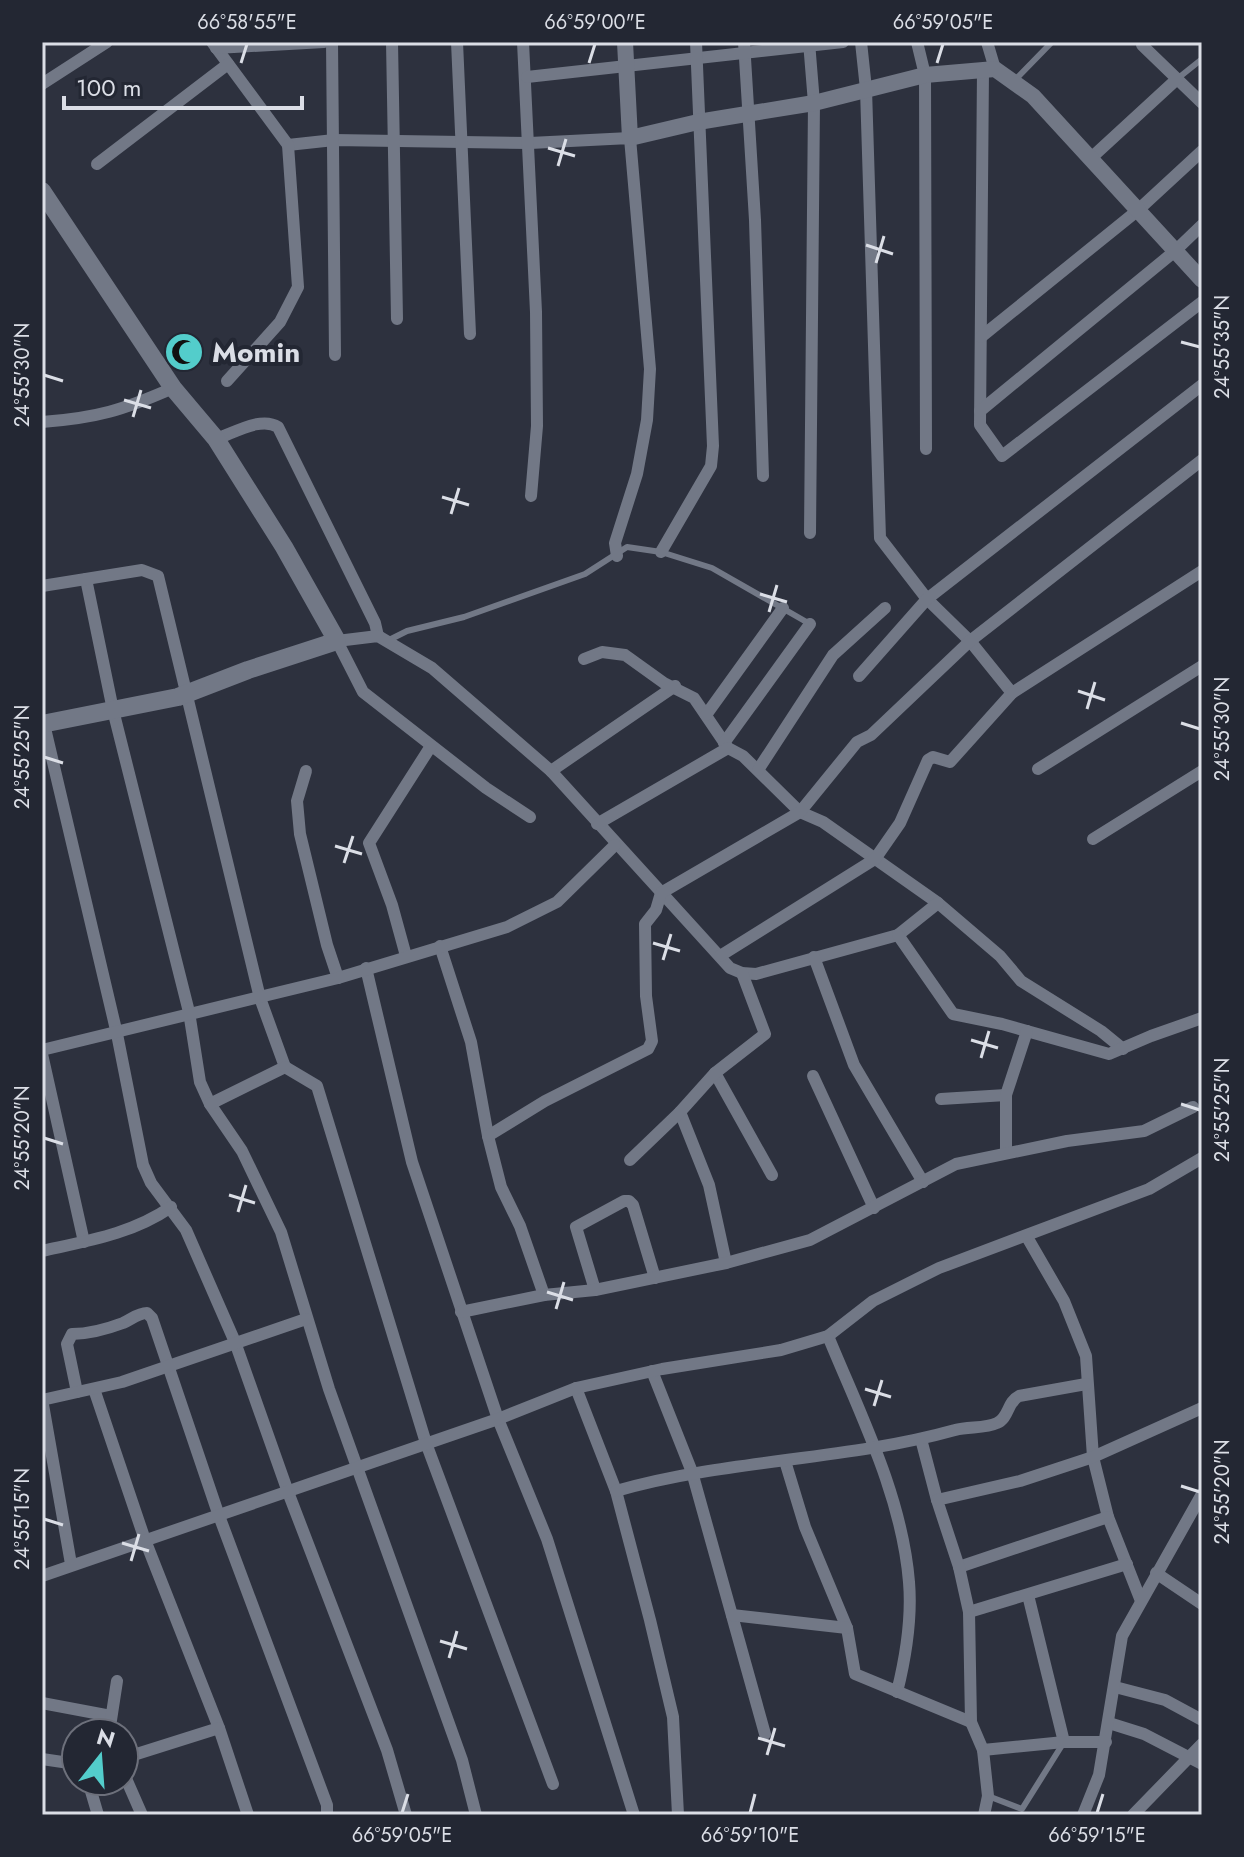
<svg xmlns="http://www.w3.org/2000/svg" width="1244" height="1857" viewBox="0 0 1244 1857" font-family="Jost,sans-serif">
	<rect width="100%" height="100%" fill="#2d313e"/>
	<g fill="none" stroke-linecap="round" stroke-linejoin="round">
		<g stroke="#727886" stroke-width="6">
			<polyline points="1177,79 1202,59"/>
			<polyline points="1015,80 1052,42"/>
			<polyline points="387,641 407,631 464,617 585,574 627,547 661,552 712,568 810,624"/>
			<polyline points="988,1796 1022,1809 1064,1742"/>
		</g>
		<g stroke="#727886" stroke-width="12">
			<polyline points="212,42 288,145 334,140 530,143 630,138 650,369 647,420 637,474 615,543 617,556"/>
			<polyline points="332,42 335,355"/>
			<polyline points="392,42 397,319"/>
			<polyline points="457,42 470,334"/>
			<polyline points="523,42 536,312 537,426 531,496"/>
			<polyline points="744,42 755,220 763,476"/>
			<polyline points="809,42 814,103 810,533"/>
			<polyline points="861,42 866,89 880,538 927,599 970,641 1012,693"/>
			<polyline points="917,42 925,75 926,449"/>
			<polyline points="987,42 995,69"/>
			<polyline points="1142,45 1202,103"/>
			<polyline points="216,48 324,42"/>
			<polyline points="983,70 980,425 1002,456 1202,302"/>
			<polyline points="527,77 843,42"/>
			<polyline points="42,84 107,42"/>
			<polyline points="1090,159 1177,79"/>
			<polyline points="97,164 228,64"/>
			<polyline points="981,337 1137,211 1202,151"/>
			<polyline points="227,381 280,322 298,287 288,145"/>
			<polyline points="980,411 1175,251 1202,225"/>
			<path d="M42,422C97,418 123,410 173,388"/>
			<path d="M216,439C234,433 261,416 278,427L375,623L378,636"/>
			<polyline points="661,552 711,466 713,446 696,42"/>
			<polyline points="86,579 113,710 189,1012 200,1082 210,1104 242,1151 281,1232 329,1389 462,1760 476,1815"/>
			<polyline points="42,586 142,570 158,576 260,998 285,1067 210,1104"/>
			<polyline points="584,659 602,652 625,655 664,683 694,698 728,748 743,756 800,812 823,822 938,903 1000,956 1021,981 1101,1031 1123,1049"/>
			<polyline points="859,676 927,599 1202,385"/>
			<polyline points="706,715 783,608"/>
			<polyline points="44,724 117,1034 143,1165 151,1183 186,1230 235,1342 288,1492 387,1750 406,1815"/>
			<polyline points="724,743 810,624"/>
			<polyline points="1038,769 1202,666"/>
			<polyline points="758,770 833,655 885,608"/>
			<polyline points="306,771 297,801 300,834 327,945 338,978"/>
			<polyline points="551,771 675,686"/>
			<polyline points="530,817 486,788 363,692 337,641 378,636 432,668 551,771 730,968 742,973 756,974 898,935 938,903"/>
			<polyline points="597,824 728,748"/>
			<polyline points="1093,839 1202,771"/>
			<polyline points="898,935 953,1014 1002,1024 1109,1054 1151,1036 1202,1018"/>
			<polyline points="440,946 471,1042 488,1136 501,1187 520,1226 544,1295"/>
			<polyline points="406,956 392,905 369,843 431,746"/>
			<polyline points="720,956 875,859 900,823 928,760 933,757 950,762 1012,693 1202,571"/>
			<polyline points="814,957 854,1065 923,1182"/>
			<polyline points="366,968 412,1162 498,1419 547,1539 634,1815"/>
			<polyline points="42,1050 338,978 507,927 557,902 615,845"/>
			<polyline points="42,1054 84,1242"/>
			<polyline points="285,1067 317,1086 426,1443 553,1784"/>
			<polyline points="715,1073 772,1175"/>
			<polyline points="813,1076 874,1208"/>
			<polyline points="941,1099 1006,1095"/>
			<polyline points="680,1112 709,1185 726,1263"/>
			<polyline points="488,1136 545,1101 648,1049 652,1041 646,996 645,924 656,910 661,893 800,812 857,742 871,735 970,641 1202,460"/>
			<polyline points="1006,1153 1006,1095 1027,1031"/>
			<polyline points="630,1160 680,1112 715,1073 765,1034 742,973"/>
			<polyline points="1027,1237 1064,1301 1086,1356 1093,1457 1108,1517 1141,1601"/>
			<path d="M42,1251C87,1241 132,1234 171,1207"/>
			<polyline points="595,1290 576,1227 624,1201 629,1201 633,1205 655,1278"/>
			<polyline points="461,1312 544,1295 595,1290 726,1263 810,1240 956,1164 1067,1141 1144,1131 1193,1107"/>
			<path d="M828,1336C860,1414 902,1496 909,1582C912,1618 906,1656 897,1692"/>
			<polyline points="652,1371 692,1472 765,1734"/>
			<polyline points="576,1388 616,1491 650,1620 673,1717 678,1815"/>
			<polyline points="94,1389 145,1540 219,1728 248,1815"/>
			<path d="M77,1392L67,1344L72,1334C89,1334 107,1329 123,1323C132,1319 138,1313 147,1313L152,1318L218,1513L327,1805V1815"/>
			<polyline points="42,1399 71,1564"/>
			<polyline points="42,1400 122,1382 306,1319"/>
			<polyline points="921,1439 937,1500"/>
			<polyline points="785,1461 805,1527 847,1628 855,1674 971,1722"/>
			<path d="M616,1491C727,1459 844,1461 955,1430C968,1426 985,1429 997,1423C1009,1418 1007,1402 1019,1396L1086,1384"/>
			<polyline points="959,1567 1108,1517"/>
			<polyline points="1156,1573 1202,1604"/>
			<polyline points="42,1576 498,1419 576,1388 662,1369 781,1350 828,1336 873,1301 939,1268 1149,1189 1202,1158"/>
			<polyline points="1028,1595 1064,1742"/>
			<polyline points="969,1612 1127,1564"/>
			<polyline points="732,1615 847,1628"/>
			<polyline points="1115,1687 1165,1700 1202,1720"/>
			<polyline points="42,1703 111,1716"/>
			<polyline points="1109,1723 1144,1734 1202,1764"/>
			<polyline points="109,1733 117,1681"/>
			<polyline points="983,1750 1064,1742 1106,1742"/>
			<polyline points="124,1758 219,1728"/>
			<polyline points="42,1759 76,1764"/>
			<polyline points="124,1774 142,1815"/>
			<polyline points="88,1781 98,1815"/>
			<polyline points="984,1815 988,1796 983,1750 971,1722 969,1612 959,1567 937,1500 1020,1481 1093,1457 1202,1408"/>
			<polyline points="1083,1815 1099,1775 1122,1636 1202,1494"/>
			<polyline points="1133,1815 1202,1744"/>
		</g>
		<polyline stroke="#727886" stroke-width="16" points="625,42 630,138 698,122 814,103 925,75 995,69 1033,96 1202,280"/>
		<polyline stroke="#727886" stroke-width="18" points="42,191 173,388 216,439 284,547 337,641 248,670 178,697 42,724"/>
	</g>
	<path fill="none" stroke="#dbdee6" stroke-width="3" d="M241,63L247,44M589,63L595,44M937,63L943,44M548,148L575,156M558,166L566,139M866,245L893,254M876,263L884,236M1181,342L1200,347M44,375L63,381M124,400L151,408M133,417L141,390M442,497L469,505M451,514L459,488M760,594L787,602M769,612L777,585M1078,691L1105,700M1087,709L1095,682M1181,723L1200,729M44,757L63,763M335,846L362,854M344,863L353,836M653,943L680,951M663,960L671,934M971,1040L998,1048M981,1058L989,1031M1181,1104L1200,1110M44,1138L63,1144M229,1195L255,1203M238,1212L246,1185M547,1292L573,1300M556,1309L564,1282M865,1389L891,1397M874,1406L882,1380M1181,1486L1200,1492M44,1519L63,1525M122,1543L149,1551M131,1561L139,1534M440,1641L467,1649M449,1658L457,1631M758,1738L785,1746M767,1755L775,1728M402,1813L408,1794M750,1813L755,1794M1097,1813L1103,1794"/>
	<defs>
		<g id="mosque-disc" transform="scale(2)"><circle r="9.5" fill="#53cdcb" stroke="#232733"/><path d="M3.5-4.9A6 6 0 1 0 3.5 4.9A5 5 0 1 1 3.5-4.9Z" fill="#111"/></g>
	</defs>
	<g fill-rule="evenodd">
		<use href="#mosque-disc" x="184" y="352"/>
	</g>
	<g text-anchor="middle" stroke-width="8" stroke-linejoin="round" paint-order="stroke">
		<g font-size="28" font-weight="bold" fill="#dbdee6" stroke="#232733" text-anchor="start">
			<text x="212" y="362">Momin</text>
		</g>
	</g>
	<rect width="1244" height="1857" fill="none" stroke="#232733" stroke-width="88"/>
	<g transform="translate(100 1757) rotate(17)"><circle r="38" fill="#232733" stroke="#6d707b" stroke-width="2"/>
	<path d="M0-6L14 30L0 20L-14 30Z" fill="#53cdcb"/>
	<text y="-12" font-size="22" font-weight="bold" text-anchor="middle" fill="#dbdee6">N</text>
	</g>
	<path d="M64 96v12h238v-12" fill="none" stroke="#dbdee6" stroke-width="4"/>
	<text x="76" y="96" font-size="24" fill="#dbdee6" stroke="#232733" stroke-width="6" paint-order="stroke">100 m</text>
	<rect x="44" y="44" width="1156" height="1769" fill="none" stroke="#dbdee6" stroke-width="3"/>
	<g font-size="20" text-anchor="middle" fill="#dbdee6">
		<text x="247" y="29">66°58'55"E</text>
		<text x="595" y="29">66°59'00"E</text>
		<text x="943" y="29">66°59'05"E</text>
		<text transform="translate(1222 347) rotate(-90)" y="7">24°55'35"N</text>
		<text transform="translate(22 375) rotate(-90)" y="7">24°55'30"N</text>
		<text transform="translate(1222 729) rotate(-90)" y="7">24°55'30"N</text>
		<text transform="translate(22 757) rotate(-90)" y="7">24°55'25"N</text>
		<text transform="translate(1222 1110) rotate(-90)" y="7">24°55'25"N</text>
		<text transform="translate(22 1138) rotate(-90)" y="7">24°55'20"N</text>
		<text transform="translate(1222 1492) rotate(-90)" y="7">24°55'20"N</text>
		<text transform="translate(22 1519) rotate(-90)" y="7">24°55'15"N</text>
		<text x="402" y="1842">66°59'05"E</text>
		<text x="750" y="1842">66°59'10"E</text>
		<text x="1097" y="1842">66°59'15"E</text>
	</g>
</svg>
